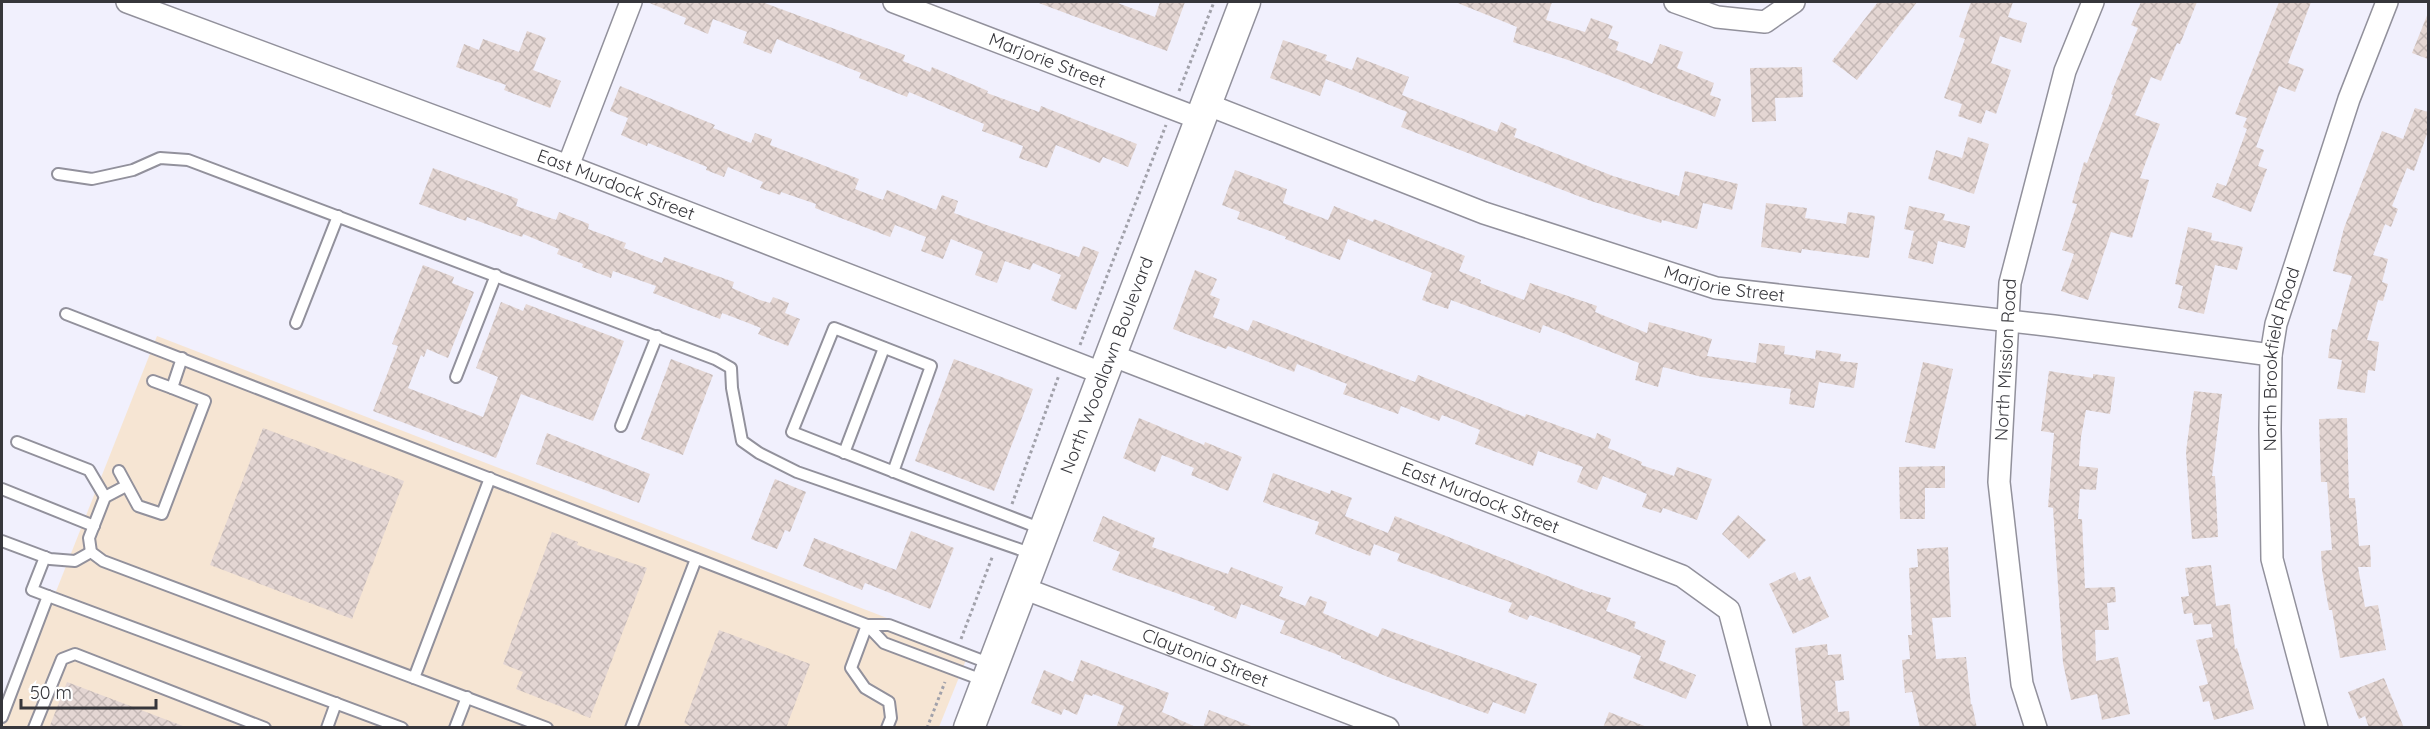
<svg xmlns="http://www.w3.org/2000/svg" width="2430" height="729" viewBox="0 0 2430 729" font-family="Quicksand,sans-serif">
	<defs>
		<pattern id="building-cross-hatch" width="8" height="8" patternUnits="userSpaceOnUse" patternTransform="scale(1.5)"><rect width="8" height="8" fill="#e4d6d3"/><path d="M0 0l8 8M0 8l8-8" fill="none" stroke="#c4b8b6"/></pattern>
	</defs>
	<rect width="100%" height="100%" fill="#f1f0fd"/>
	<polygon fill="#f6e5d3" points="157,336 970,650 939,727 2,728"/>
	<g fill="url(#building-cross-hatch)">
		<polygon points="647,2 762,2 905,55 903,61 930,72 932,67 988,91 987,93 1039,112 1041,106 1137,144 1128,167 1103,157 1100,163 1056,145 1047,168 1019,158 1023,146 982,131 984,124 909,92 907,97 859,78 861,73 777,39 771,54 743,43 747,32 713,19 708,34 684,24 686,18"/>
		<polygon points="1036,2 1115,2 1155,17 1160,2 1185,2 1167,51"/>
		<polygon points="1455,2 1552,2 1546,20 1585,32 1591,18 1613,26 1608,38 1619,42 1616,50 1652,64 1660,44 1683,52 1677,68 1714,83 1710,95 1721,99 1715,117 1574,62 1513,42 1517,27"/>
		<polygon points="1878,2 1917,2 1857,80 1832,61"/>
		<polygon points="1971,2 2013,2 2008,17 2027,23 2021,43 2000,36 1991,63 2011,70 1996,114 1986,110 1981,124 1958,116 1962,104 1944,98 1965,39 1959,37"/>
		<polygon points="2141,2 2197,2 2180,44 2177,43 2161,81 2151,77 2135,115 2160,124 2140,178 2149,180 2132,238 2111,232 2088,300 2061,291 2074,254 2062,250 2077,204 2072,203 2084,162 2087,163 2113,95 2111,94 2138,28 2131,25"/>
		<polygon points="2279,2 2311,2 2288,63 2304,69 2295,92 2279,86 2256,147 2264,150 2258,166 2267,169 2251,212 2212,197 2217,183 2226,186 2247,129 2243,127 2247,118 2235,114"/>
		<polygon points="2428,13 2428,59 2412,53"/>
		<polygon points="527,31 546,38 533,70 561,81 550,108 504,90 506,85 456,67 464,44 479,50 483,39 519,52"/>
		<polygon points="1283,40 1327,55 1325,60 1352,70 1357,57 1409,77 1402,95 1497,132 1501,122 1517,129 1514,137 1613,176 1679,196 1685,171 1738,184 1732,210 1703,203 1697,229 1662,220 1661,223 1591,201 1401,127 1407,112 1326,79 1320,96 1270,78"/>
		<polygon points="1802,67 1803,97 1775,98 1776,121 1752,122 1750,68"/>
		<polygon points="620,86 715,125 713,128 751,143 755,133 772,139 770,145 859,179 855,189 883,200 887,190 936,210 942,195 958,201 954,213 992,227 1079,257 1083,246 1099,252 1076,310 1051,300 1061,275 1033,263 1030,270 1005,261 997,283 975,275 983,252 951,239 943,259 921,251 926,237 895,225 890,237 815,208 816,204 781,192 780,195 760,188 763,182 728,167 724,177 706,170 707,167 648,143 647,146 621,135 628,118 610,111"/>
		<polygon points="2415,108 2428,112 2428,131 2414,171 2407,168 2392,206 2398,209 2391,227 2385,224 2373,255 2388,259 2382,282 2388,284 2383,301 2378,300 2367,340 2379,342 2375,371 2368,370 2365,393 2337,389 2342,360 2328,358 2332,329 2337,330 2352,276 2333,271 2344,228 2382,131 2403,139"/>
		<polygon points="1968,137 1989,144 1974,194 1928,179 1936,150 1962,158"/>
		<polygon points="433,168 518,199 516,206 556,220 559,212 589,224 588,229 626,243 624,248 662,263 664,257 734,282 732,288 757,299 770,303 773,297 789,303 785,313 800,319 788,346 758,334 761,328 738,319 722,313 720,319 653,293 656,286 613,271 611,278 582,267 583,264 557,254 559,249 523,234 522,237 467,217 466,221 419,204"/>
		<polygon points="1235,170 1287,189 1283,203 1328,220 1334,206 1373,222 1374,219 1465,256 1459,271 1481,280 1480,283 1524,300 1530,283 1597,306 1595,312 1647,333 1649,322 1712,339 1707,356 1756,363 1759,343 1785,346 1784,354 1815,359 1816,350 1841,354 1840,361 1858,363 1854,388 1819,382 1814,408 1789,404 1791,389 1702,377 1663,367 1658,387 1635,380 1639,363 1543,325 1540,333 1451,300 1448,309 1422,300 1432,273 1348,239 1340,260 1285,239 1286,237 1237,219 1240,212 1222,205"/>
		<polygon points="1766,203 1807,208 1805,218 1846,224 1848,212 1875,216 1869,258 1802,249 1801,253 1761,247"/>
		<polygon points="1909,206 1945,214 1943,220 1970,226 1965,248 1938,241 1933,264 1908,258 1914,231 1904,229"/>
		<polygon points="2188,227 2212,233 2211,240 2243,247 2237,270 2215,265 2204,314 2178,308 2183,286 2175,284"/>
		<polygon points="423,265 454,277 452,283 474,292 448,358 427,349 424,357 421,355 408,388 483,417 498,377 476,368 501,302 523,311 526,304 624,341 593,421 521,394 496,458 373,411 398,346 392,344"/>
		<polygon points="1195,270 1217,279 1210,295 1220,299 1213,317 1248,331 1253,320 1415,382 1418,375 1525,417 1526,414 1595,439 1597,433 1611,439 1608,448 1642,462 1641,465 1674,476 1677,467 1712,479 1697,520 1663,508 1661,513 1642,507 1647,494 1603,476 1597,490 1577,482 1583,467 1538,451 1533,466 1475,444 1480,430 1442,415 1439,421 1401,406 1398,414 1343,394 1347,384 1297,364 1294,372 1228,346 1226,349 1173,329"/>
		<polygon points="671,359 713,375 683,455 641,439"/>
		<polygon points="954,359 1033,389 994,491 915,461"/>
		<polygon points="1923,362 1953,369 1935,449 1905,442"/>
		<polygon points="2049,371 2093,378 2093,374 2115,377 2110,414 2086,410 2081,437 2079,466 2098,468 2096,490 2080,489 2078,519 2082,519 2085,588 2115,587 2116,602 2107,603 2109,630 2095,630 2096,661 2118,657 2130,714 2102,720 2097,694 2071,700 2063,663 2053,508 2048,507 2054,433 2041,431"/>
		<polygon points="2194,391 2222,394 2212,476 2215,476 2218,537 2192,539 2186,452"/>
		<polygon points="1139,418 1204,445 1205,442 1242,457 1228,491 1191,475 1194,468 1162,455 1155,472 1123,458"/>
		<polygon points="2347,418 2349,498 2355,498 2359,546 2370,545 2371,567 2358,567 2365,607 2378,605 2386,650 2340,658 2332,610 2329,610 2322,570 2321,551 2332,550 2327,482 2321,482 2319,419"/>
		<polygon points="263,428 404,481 352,619 210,565"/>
		<polygon points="547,433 650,474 639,503 536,464"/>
		<polygon points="1945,466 1945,488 1925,488 1925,519 1900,519 1899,467"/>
		<polygon points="1273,473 1330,494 1331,490 1352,498 1345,516 1388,533 1395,516 1591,593 1591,592 1611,598 1606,611 1636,622 1634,628 1666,641 1659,660 1696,675 1686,699 1633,678 1641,656 1530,615 1527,620 1508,612 1512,603 1397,561 1400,554 1374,544 1370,556 1315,534 1319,522 1263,502"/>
		<polygon points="775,479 806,492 790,532 785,530 777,549 751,539"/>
		<polygon points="1738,515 1766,540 1749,559 1722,534"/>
		<polygon points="1103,516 1155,538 1152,547 1228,574 1231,567 1283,587 1279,596 1305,606 1310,596 1327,602 1323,613 1378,637 1382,628 1537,684 1525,714 1493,702 1488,714 1393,679 1341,658 1341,656 1280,633 1285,621 1241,604 1236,619 1214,610 1215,607 1112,570 1120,552 1093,541"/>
		<polygon points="911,531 954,548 930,609 865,583 862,590 803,566 814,538 896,570"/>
		<polygon points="552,532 578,542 577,545 647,568 590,718 516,689 523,672 503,664"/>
		<polygon points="1948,547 1951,617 1932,618 1936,659 1966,657 1971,705 1972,704 1977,728 1920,728 1912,692 1905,693 1902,660 1910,659 1908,635 1912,635 1909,568 1918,567 1917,549"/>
		<polygon points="2211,565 2216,606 2230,604 2235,649 2237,648 2254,709 2214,720 2209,701 2203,702 2199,686 2208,684 2196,640 2213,637 2211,624 2194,625 2192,613 2184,614 2181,597 2189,596 2185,568"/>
		<polygon points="1795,572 1799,581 1810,576 1829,617 1793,634 1769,584"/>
		<polygon points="719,630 810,664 786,728 694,728 684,723"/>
		<polygon points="1827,644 1828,655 1841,654 1844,680 1835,681 1838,712 1849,711 1850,728 1803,728 1795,648"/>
		<polygon points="1081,660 1169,693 1162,712 1198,728 1116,728 1124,706 1093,694 1092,696 1085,694 1077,715 1064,709 1061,715 1031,703 1044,670 1073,682"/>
		<polygon points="2384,678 2404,728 2369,728 2365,716 2359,719 2348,692"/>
		<polygon points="67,682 183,726 183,728 49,728"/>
		<polygon points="1209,710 1251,726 1251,728 1203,728"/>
		<polygon points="1609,712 1647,727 1647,728 1603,728"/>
	</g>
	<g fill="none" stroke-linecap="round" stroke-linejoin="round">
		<g stroke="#92919c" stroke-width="14">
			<g id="lane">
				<polyline points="58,174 92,179 133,170 160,158 188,160 715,359 731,368 732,388 742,441 759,453 797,472 1033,554"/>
				<polyline points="66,314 867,625 851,668 865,688 889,702 891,718 887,728"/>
				<polyline points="296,323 338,216"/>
				<polyline points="456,377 496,275"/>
				<polyline points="153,381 172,388 182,358"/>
				<polyline points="621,426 657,336"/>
				<polyline points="17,442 89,470 105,497"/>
				<polyline points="844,453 884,348"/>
				<polyline points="119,471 138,506 162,514 205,401 172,388"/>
				<path d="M893,472L931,366L834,328L792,432C876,465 958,497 1042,529"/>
				<polyline points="126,486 105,497 89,538 91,552 103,561 547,728"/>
				<polyline points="2,489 94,526"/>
				<polyline points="2,541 50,559 75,561 91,552"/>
				<polyline points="48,596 402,728"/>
				<polyline points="414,678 490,478"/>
				<polyline points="985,681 884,643 867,625 889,625 991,664"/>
				<polyline points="2,717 48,596 32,590 45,557"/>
				<polyline points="34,728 62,659 75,654 265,728"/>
				<polyline points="327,728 336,703"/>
				<polyline points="455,728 467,697"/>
				<polyline points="631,728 696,559"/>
			</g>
		</g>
		<g stroke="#92919c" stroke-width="24">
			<g id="street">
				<path id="s1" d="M127,2L568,166L1104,374"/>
				<path id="s2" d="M894,2L1200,119"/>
				<polyline points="1675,2 1717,17 1765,22 1794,2"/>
				<path id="s3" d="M1206,104L1484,213L1716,288L2054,326L2271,355"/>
				<polyline points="568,166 631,2"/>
				<path id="s4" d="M1111,355L1682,576L1729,610L1760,728"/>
				<path id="s5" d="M1023,588L1388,728"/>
				<path id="s6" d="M2036,728L2022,684L1999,482L2010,283L2065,71L2093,2"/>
				<path id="s7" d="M2317,728L2272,559L2270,429L2271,355L2276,324L2349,99L2387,2"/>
			</g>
		</g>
		<g stroke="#92919c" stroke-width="33">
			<g id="secondary">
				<path id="s8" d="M969,728L1245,2"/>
			</g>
		</g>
		<g stroke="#a1a1aa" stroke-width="3" stroke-dasharray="3 3" stroke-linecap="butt">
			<polyline points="1179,91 1214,2"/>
			<polyline points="1080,345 1166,125"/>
			<polyline points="1012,504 1059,375"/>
			<polyline points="961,639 993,555"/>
			<polyline points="927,728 945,682"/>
		</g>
		<use href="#lane" stroke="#fff" stroke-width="10"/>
		<use href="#street" stroke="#fff" stroke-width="21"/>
		<use href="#secondary" stroke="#fff" stroke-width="30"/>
	</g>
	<g text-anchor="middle" stroke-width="4.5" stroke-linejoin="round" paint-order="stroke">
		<g font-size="18" fill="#36363b" stroke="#fff">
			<text dy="6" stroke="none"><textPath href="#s2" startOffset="164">Marjorie Street</textPath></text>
			<text dy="6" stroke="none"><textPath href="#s1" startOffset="522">East Murdock Street</textPath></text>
			<text dy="6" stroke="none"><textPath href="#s3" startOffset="550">Marjorie Street</textPath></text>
			<text dy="6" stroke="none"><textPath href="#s6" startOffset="372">North Mission Road</textPath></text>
			<text dy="6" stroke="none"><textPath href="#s7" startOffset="376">North Brookfield Road</textPath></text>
			<text dy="6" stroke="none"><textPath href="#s8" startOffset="388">North Woodlawn Boulevard</textPath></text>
			<text dy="6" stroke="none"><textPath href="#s4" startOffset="396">East Murdock Street</textPath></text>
			<text dy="6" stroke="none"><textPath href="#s5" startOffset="195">Claytonia Street</textPath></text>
		</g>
	</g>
	<rect width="2430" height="729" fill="none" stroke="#36363b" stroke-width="6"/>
	<path d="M21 699v9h135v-9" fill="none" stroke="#36363b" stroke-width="3"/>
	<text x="30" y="699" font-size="18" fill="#36363b" stroke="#ffffff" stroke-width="4.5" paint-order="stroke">50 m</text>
</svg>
